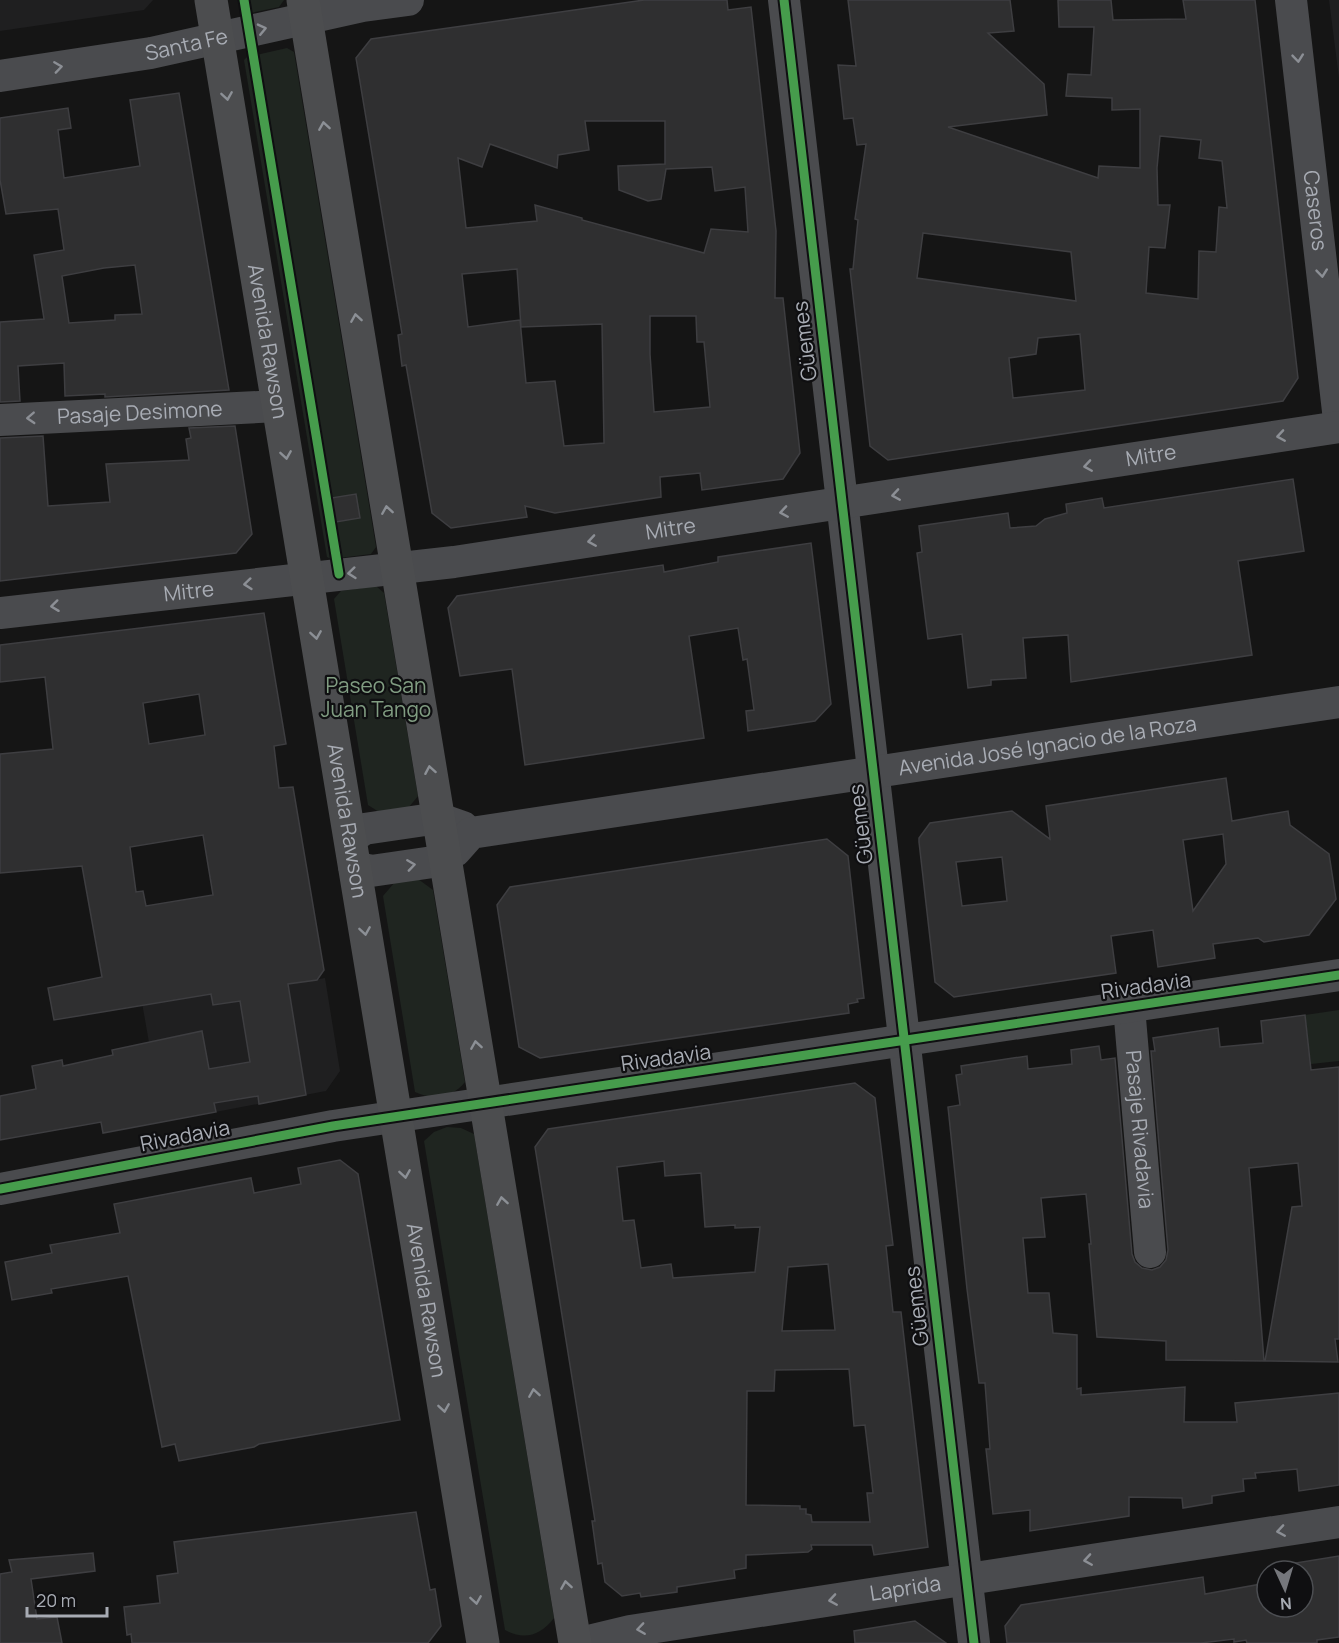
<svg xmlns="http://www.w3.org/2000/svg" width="1339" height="1643" viewBox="0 0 1339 1643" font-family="Manrope,sans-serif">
	<rect width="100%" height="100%" fill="#151515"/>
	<g fill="#1f1f20">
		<polygon points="0,0 153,0 144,10 0,31"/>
		<polygon points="1329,0 1339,0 1339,78"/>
		<polygon points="325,978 340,1071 326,1091 163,1122 141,997 248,991"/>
	</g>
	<g fill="#1f2520">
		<polygon points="241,0 284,0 279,7 251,13 242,10"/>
		<polygon points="287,48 294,52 376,547 371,554 331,559 327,557 244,60 247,57"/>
		<polygon points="376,586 384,593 418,796 409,807 379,812 368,805 334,599 341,591"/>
		<path d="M418,879L433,890L465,1082C453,1097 433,1101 415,1092L383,896L395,882Z"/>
		<polygon points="1339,1010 1339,1061 1311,1064 1305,1015"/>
		<path d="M447,1127L461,1128L474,1134L554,1618C541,1635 524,1641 505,1630L424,1141L434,1132Z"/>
	</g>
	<g fill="#2f2f30" stroke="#3e3e41" stroke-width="1.5" fill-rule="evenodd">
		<path d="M644,0H727L728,10L751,7L776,231L775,298H783L800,453L783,479L702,490L700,473L660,477L661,497L555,513L525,506L527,517L451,528L432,513L406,365L402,366L398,335L402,334L356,58L371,39ZM585,121H665V164L618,166L619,190L648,201L661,199L666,169L712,167L715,191L745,187L748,232L711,229L704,253L582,220V218L535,205L537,221L466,228L458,158L482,167L490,144L557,168L558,155L589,150ZM517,269L521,327L602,324L604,443L564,446L555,381L526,383L520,320L468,327L462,274ZM650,316H696L697,342H704L710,407L654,412L650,354Z"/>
		<path d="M848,0H1010L1014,31L988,33L1044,84L1047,115L948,127L1098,178L1099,166L1140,168V109L1112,110V98L1066,96L1068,74L1091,75L1094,27H1059L1058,0H1111L1113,20L1186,19L1183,0H1255L1298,378L1283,401L888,460L870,446L850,269H853L858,220L855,219L866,144L857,145L853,118L844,119L838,65L856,66ZM1160,136L1201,140L1199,158L1222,161L1227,208L1219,207L1216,252L1199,251L1198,299L1146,293L1149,247L1165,248L1170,205H1158L1157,168ZM923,233L1071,252L1076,301L917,278ZM1080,334L1085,390L1013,398L1009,358L1036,354L1038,338Z"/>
		<path d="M179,93L229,390L105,397V394L65,396L64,363L18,366L20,401L0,402V322L44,319L34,255L64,250L58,209L6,214L0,180V118L68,108L71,128L58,130L64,178L140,166L130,100ZM135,265L142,314L115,315V320L69,323L62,276L104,268Z"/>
		<polygon points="235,426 252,534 236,553 0,581 0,438 43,436 48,506 110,502 106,464 189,460 186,439 191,438 189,428"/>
		<polygon points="1293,479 1304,551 1238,561 1252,655 1071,682 1068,635 1023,638 1026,678 991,680 991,685 968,688 962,634 928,639 917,553 922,552 919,526 1008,513 1010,528 1036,526 1045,519 1067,513 1066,504 1102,498 1104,508"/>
		<polygon points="356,494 360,518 336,522 331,498"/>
		<polygon points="811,543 831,704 815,721 748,731 746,711 754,710 747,659 743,660 738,628 689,636 704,738 525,765 512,669 460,676 448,608 457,596 663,565 664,572 718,562 718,557"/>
		<path d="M264,613L286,744L274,746L279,788L293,787L324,970L317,980L288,984L306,1095L259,1104L258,1096L214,1103L216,1112L103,1133L101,1122L0,1140V1096L36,1089L32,1066L62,1060L63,1066L113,1055L112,1050L202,1031L209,1069L250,1062L240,1001L213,1005L211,994L54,1020L48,988L102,977L82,866L0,873V754L53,749L45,677L0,682V645ZM199,694L205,735L149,744L143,703ZM203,835L213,895L146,906L143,891L136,892L130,847Z"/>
		<path d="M1226,778L1232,821L1288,811L1290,825L1329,854L1336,899L1309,935L1264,942L1258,938L1213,944L1215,958L1158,967L1153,930L1111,936L1116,973L954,997L935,982L919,842V838L930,823L1012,811L1050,839L1046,806ZM1223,834L1226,864L1193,911L1183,840ZM1002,857L1007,901L962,906L956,862Z"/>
		<polygon points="827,839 848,856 864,998 857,999 858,1002 848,1004 849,1013 540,1058 519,1047 497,905 510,887"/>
		<polygon points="1305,1015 1311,1070 1339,1067 1339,1339 1335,1339 1338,1362 1265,1361 1292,1207 1302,1206 1298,1163 1249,1168 1264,1361 1166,1360 1166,1341 1097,1337 1089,1244 1091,1244 1086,1194 1041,1198 1045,1237 1023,1238 1028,1293 1049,1293 1053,1333 1077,1335 1077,1389 1081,1388 1081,1395 1185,1387 1184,1422 1237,1422 1235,1403 1339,1393 1339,1485 1299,1491 1297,1469 1255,1473 1256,1478 1243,1479 1244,1491 1212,1496 1212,1503 1183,1508 1182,1498 1129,1497 1129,1516 1030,1531 1030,1510 993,1514 986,1449 990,1449 985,1383 979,1383 967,1289 948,1107 960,1105 956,1075 962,1074 961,1066 1027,1056 1028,1069 1072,1064 1071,1050 1099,1046 1101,1060 1115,1058 1132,1254 1135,1262 1142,1268 1152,1270 1160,1267 1166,1260 1168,1250 1151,1051 1155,1051 1153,1038 1218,1028 1220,1047 1263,1043 1261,1021"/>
		<path d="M855,1083L875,1098L893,1245L886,1246L893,1312H901L928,1547L874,1555L872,1545H811L812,1549L808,1552L746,1555V1568L734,1570L735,1578L677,1587V1592L641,1597L640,1593L622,1596L605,1582L602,1563L598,1564L592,1521H595L535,1147L548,1129ZM664,1161L665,1176L701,1173L705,1227L735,1225V1228L760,1227L755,1272L673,1278L671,1264L641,1268L634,1220L623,1221L617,1167ZM828,1264L835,1330L782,1331L788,1267ZM849,1369L854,1426L865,1425L873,1493H867L870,1522H812L811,1515L806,1514V1509H800V1506L746,1505L747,1391H774L775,1370Z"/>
		<polygon points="340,1160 358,1174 400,1420 259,1444 254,1447 179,1461 175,1444 162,1447 161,1442 128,1276 51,1289 52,1293 12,1300 5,1262 52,1253 50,1245 120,1233 114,1204 251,1178 254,1193 301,1184 298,1168"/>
		<polygon points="416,1512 430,1590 435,1589 441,1626 428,1643 132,1643 131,1634 127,1635 124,1607 160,1603 157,1576 178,1573 174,1542"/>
		<polygon points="93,1553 95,1571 31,1579 37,1619 57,1617 62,1643 0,1643 0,1574 12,1572 9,1560"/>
		<polygon points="1339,1556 1339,1637 1317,1640 1317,1643 1247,1643 1246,1640 1234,1642 1234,1639 1201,1643 1007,1643 1005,1626 1021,1605 1203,1577 1205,1594 1267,1583 1267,1607 1303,1607 1303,1571 1284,1571 1283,1565"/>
		<polygon points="915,1621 946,1643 855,1643 854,1631"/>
	</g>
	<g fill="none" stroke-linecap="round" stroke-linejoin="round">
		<g stroke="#4a4b4e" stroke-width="32">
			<polyline points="784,0 974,1643"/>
			<path id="s1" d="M1291,0L1339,420"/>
			<path id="s2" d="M0,76L151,53L363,6L408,0"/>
			<path id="s3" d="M0,420L278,406"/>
			<path id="s4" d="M0,613L454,562L1339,427"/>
			<polyline points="350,839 364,829 432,819 443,820 463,827"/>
			<path id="s5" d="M354,866L371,871L433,862L455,851L471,833L1339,702"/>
			<path id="s6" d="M1129,1007L1150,1252"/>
			<polyline points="0,1189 333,1126 1339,975"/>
			<path id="s7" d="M580,1643L630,1631L1339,1522"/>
		</g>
		<g stroke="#4c4d4f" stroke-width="33">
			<path id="s8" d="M211,0L483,1643"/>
			<polyline points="303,0 575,1643"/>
		</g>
		<g stroke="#0f0f11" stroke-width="13">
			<g id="cycleway">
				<polyline points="244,0 339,574"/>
				<polyline points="784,0 974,1643"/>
				<polyline points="0,1189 333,1126 1339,975"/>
			</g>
		</g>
		<use href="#cycleway" stroke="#469c4c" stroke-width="9"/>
	</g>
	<defs><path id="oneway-chevron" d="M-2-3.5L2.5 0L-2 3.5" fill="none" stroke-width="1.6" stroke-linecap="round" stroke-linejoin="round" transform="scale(1.5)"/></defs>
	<g stroke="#8c8f95">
		<use href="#oneway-chevron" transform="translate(262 29) rotate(-13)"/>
		<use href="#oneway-chevron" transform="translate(1298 58) rotate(84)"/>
		<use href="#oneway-chevron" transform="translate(58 67) rotate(-8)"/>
		<use href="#oneway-chevron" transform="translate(1322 273) rotate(84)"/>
		<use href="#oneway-chevron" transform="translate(31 418) rotate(177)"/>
		<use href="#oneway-chevron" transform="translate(1281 436) rotate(171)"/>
		<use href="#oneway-chevron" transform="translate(1088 466) rotate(171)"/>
		<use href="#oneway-chevron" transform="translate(896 495) rotate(171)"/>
		<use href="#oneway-chevron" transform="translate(784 512) rotate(171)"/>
		<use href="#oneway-chevron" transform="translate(592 541) rotate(171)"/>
		<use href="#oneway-chevron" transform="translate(352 573) rotate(174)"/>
		<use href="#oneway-chevron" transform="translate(248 584) rotate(174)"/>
		<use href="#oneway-chevron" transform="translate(55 606) rotate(173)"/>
		<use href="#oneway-chevron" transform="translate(411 865) rotate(-8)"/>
		<use href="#oneway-chevron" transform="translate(1281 1531) rotate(171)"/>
		<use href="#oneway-chevron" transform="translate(1088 1560) rotate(171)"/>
		<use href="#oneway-chevron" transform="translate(833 1600) rotate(171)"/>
		<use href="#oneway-chevron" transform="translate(641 1629) rotate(172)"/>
	</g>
	<g stroke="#8c9096">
		<use href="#oneway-chevron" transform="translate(227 96) rotate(81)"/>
		<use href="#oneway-chevron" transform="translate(324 126) rotate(-99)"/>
		<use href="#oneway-chevron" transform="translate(356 318) rotate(-99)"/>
		<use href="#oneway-chevron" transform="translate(286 455) rotate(81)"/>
		<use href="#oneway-chevron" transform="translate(387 510) rotate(-99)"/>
		<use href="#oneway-chevron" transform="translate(316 635) rotate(81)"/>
		<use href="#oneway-chevron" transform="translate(430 770) rotate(-100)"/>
		<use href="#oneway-chevron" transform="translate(365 931) rotate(81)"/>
		<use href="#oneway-chevron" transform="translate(476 1045) rotate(-99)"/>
		<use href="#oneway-chevron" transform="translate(405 1174) rotate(81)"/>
		<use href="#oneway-chevron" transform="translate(502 1201) rotate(-99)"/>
		<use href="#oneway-chevron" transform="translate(534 1393) rotate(-99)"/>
		<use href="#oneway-chevron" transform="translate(444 1408) rotate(81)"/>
		<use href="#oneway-chevron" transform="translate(566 1585) rotate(-99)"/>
		<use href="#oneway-chevron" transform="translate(476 1600) rotate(81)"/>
	</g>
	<g text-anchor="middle" stroke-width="4.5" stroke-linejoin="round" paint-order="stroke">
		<g font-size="21" fill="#a8acb4" stroke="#0f0f11">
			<text dy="7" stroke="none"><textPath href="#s2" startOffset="189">Santa Fe</textPath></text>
			<text dy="7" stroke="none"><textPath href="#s1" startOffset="212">Caseros</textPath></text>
			<text transform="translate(805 341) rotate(-97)" y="7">Güemes</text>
			<text dy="7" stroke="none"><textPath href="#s8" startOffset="346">Avenida Rawson</textPath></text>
			<text dy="7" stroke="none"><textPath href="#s3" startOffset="140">Pasaje Desimone</textPath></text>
			<text dy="7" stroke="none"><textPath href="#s4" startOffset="1162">Mitre</textPath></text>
			<text dy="7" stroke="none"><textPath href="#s4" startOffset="676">Mitre</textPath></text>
			<text dy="7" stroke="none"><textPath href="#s4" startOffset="190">Mitre</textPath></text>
			<text dy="7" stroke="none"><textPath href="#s5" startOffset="712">Avenida José Ignacio de la Roza</textPath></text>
			<text dy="7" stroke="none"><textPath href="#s8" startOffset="832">Avenida Rawson</textPath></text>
			<text transform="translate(861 824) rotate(-97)" y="7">Güemes</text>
			<text transform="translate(1146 986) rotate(-8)" y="7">Rivadavia</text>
			<text transform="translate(666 1058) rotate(-8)" y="7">Rivadavia</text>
			<text dy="7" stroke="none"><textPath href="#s6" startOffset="123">Pasaje Rivadavia</textPath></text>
			<text transform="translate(185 1136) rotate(-11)" y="7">Rivadavia</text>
			<text dy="7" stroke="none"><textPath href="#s8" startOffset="1318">Avenida Rawson</textPath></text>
			<text transform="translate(917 1306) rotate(-97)" y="7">Güemes</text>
			<text dy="7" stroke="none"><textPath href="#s7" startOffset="330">Laprida</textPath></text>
		</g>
		<g font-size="21" fill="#819d82" stroke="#0f0f11">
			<text x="376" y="693">Paseo San<tspan x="376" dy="24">Juan Tango</tspan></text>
		</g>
	</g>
	<g transform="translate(1285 1589) rotate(176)"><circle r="28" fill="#0f0f11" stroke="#4c4e52" stroke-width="1.5"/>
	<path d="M0-4.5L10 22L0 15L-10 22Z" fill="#75777c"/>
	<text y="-9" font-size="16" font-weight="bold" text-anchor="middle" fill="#a8acb4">N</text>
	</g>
	<path d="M27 1607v9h80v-9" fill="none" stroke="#a8acb4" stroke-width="3"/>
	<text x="36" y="1607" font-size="18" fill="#a8acb4" stroke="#0f0f11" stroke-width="4.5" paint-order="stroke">20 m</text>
</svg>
